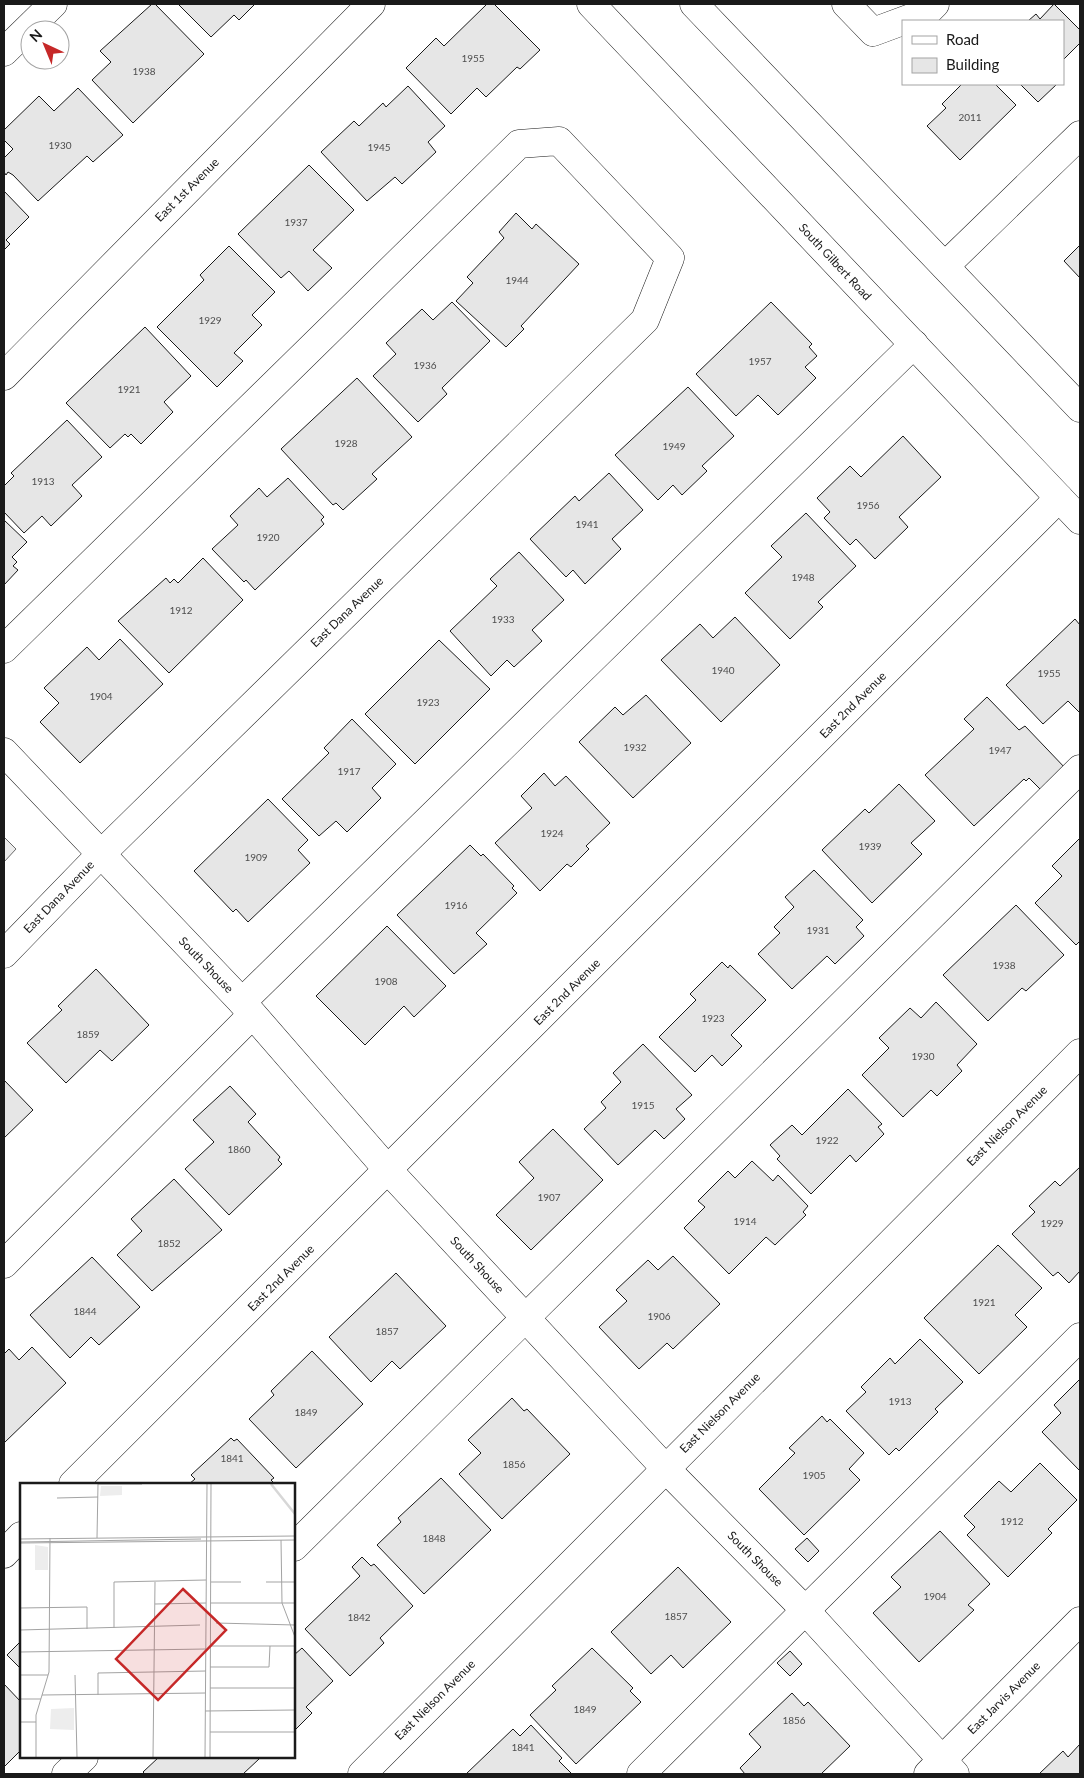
<svg xmlns="http://www.w3.org/2000/svg" width="1084" height="1778" viewBox="0 0 1084 1778" font-family="Lato,sans-serif">
	<rect width="100%" height="100%" fill="#fff"/>
	<polygon fill="#ededed" stroke="#6a6a6a" points="4,837 16,849 4,862"/>
	<g fill="#e6e6e6" stroke="#1a1a1a">
		<polygon points="152,4 155,4 204,54 133,123 92,80 111,62 100,51"/>
		<polygon points="178,4 255,4 239,20 234,15 211,37"/>
		<polygon points="487,4 494,4 540,50 520,69 517,67 486,97 477,88 451,114 406,68 436,38 444,46"/>
		<polygon points="1054,4 1080,30 1080,43 1063,60 1063,21 1028,21 1036,14 1040,19"/>
		<polygon points="962,84 995,84 1016,105 960,160 927,126 946,108 942,104"/>
		<polygon points="1020,84 1057,84 1038,102"/>
		<polygon points="408,86 445,126 428,142 436,152 402,184 395,177 367,201 321,152 354,121 359,126 383,103 386,107"/>
		<polygon points="78,88 123,135 93,162 87,156 38,201 13,175 8,172 6,175 4,172 4,158 13,149 4,140 4,130 39,96 54,111"/>
		<polygon points="309,165 354,210 313,250 332,268 308,291 289,271 281,278 238,234"/>
		<polygon points="4,191 29,217 6,240 10,244 4,250"/>
		<polygon points="516,213 532,229 536,224 579,264 521,326 524,329 506,347 456,301 473,283 467,277 504,238 499,232"/>
		<polygon points="1080,245 1080,278 1064,261"/>
		<polygon points="229,246 275,292 252,315 262,325 234,353 243,361 217,387 157,327 204,280 200,275"/>
		<polygon points="452,302 490,341 442,388 447,394 418,422 373,376 396,354 386,343 422,309 433,320"/>
		<polygon points="771,302 812,344 809,347 817,356 805,367 816,378 778,415 758,395 736,416 696,374"/>
		<polygon points="145,327 191,376 164,402 173,412 141,444 131,434 128,437 125,434 110,448 66,403"/>
		<polygon points="357,378 412,437 372,474 377,479 343,510 336,503 333,505 281,449"/>
		<polygon points="688,387 734,436 702,466 707,471 682,495 673,485 658,500 615,455"/>
		<polygon points="67,420 102,457 72,485 82,496 51,526 42,516 24,533 4,512 4,486 14,476 11,473"/>
		<polygon points="903,436 941,477 899,517 908,527 875,559 856,539 850,545 824,518 830,512 817,498 850,466 861,477"/>
		<polygon points="609,473 643,510 612,539 621,549 585,584 573,570 566,577 530,539 575,496 579,501"/>
		<polygon points="288,478 324,517 321,520 324,524 255,590 246,580 244,582 212,549 238,525 230,516 259,488 267,497"/>
		<polygon points="806,513 856,566 818,602 823,607 790,639 745,593 782,557 771,546"/>
		<polygon points="4,520 27,542 12,557 17,562 13,566 18,570 4,585"/>
		<polygon points="519,552 564,600 532,630 542,641 514,667 507,660 491,676 450,631 497,586 490,579"/>
		<polygon points="203,558 243,600 169,673 118,621 166,578 170,583 174,579 178,583"/>
		<polygon points="735,617 780,665 721,722 661,660 700,624 713,638"/>
		<polygon points="1075,619 1080,625 1080,711 1079,712 1068,701 1043,724 1006,685"/>
		<polygon points="120,639 163,684 80,763 40,722 59,703 44,688 87,647 99,660"/>
		<polygon points="439,640 490,689 415,764 365,714"/>
		<polygon points="646,695 691,743 633,798 579,742 615,707 623,715"/>
		<polygon points="987,697 1019,730 1025,726 1067,770 1043,792 1029,778 1026,781 1024,779 974,826 925,775 974,729 964,719"/>
		<polygon points="352,719 396,764 372,788 381,798 347,832 336,821 319,836 282,799 329,753 324,748"/>
		<polygon points="544,773 555,786 566,776 610,823 586,846 589,849 571,867 567,864 540,891 495,843 532,808 521,796"/>
		<polygon points="899,784 935,821 911,843 922,854 872,903 822,850 865,809 869,813"/>
		<polygon points="268,799 308,840 298,850 310,863 248,922 236,909 233,912 194,871"/>
		<polygon points="1080,838 1080,941 1076,945 1035,903 1062,876 1052,866"/>
		<polygon points="470,845 481,856 483,854 514,886 512,888 517,893 476,933 487,944 454,974 397,915"/>
		<polygon points="814,870 863,920 856,927 864,936 835,964 827,956 792,989 758,954 780,933 774,927 794,907 785,897"/>
		<polygon points="1016,905 1064,955 1026,991 1022,988 988,1021 943,975"/>
		<polygon points="387,926 446,986 414,1017 404,1006 365,1045 316,996"/>
		<polygon points="722,962 728,968 730,965 766,1000 731,1035 742,1046 722,1066 712,1055 695,1072 659,1037 696,1000 690,994"/>
		<polygon points="96,969 149,1025 112,1061 100,1050 66,1083 27,1043 62,1010 58,1006"/>
		<polygon points="936,1002 977,1044 957,1065 962,1071 937,1096 931,1090 903,1117 862,1075 889,1048 879,1038 910,1008 921,1018"/>
		<polygon points="643,1044 692,1095 676,1109 685,1119 664,1139 655,1130 618,1165 584,1129 606,1108 601,1102 621,1082 613,1073"/>
		<polygon points="4,1080 33,1110 4,1138"/>
		<polygon points="230,1086 256,1114 248,1122 280,1157 278,1160 282,1164 229,1215 185,1169 214,1142 193,1120"/>
		<polygon points="848,1089 882,1124 878,1127 884,1134 856,1162 850,1155 811,1194 777,1159 780,1156 770,1145 792,1125 802,1135"/>
		<polygon points="553,1129 603,1180 531,1250 496,1215 534,1178 519,1162"/>
		<polygon points="752,1161 773,1181 778,1175 808,1206 803,1212 806,1215 775,1245 766,1237 729,1274 684,1228 705,1207 698,1201 728,1171 735,1178"/>
		<polygon points="1080,1167 1080,1271 1069,1283 1058,1272 1053,1276 1012,1234 1035,1212 1029,1206 1055,1181 1060,1186"/>
		<polygon points="174,1179 222,1230 152,1291 117,1255 142,1231 131,1219"/>
		<polygon points="998,1245 1042,1288 1015,1315 1027,1327 979,1374 924,1318"/>
		<polygon points="673,1256 720,1304 673,1349 667,1343 639,1369 599,1327 627,1301 616,1290 648,1260 658,1270"/>
		<polygon points="92,1257 140,1307 99,1345 91,1337 70,1358 30,1315"/>
		<polygon points="396,1273 446,1326 400,1369 392,1361 371,1382 329,1337"/>
		<polygon points="920,1339 963,1382 935,1409 938,1412 899,1451 896,1448 889,1455 846,1411 866,1392 861,1387 890,1358 895,1364"/>
		<polygon points="32,1347 66,1383 4,1443 4,1354 9,1349 19,1360"/>
		<polygon points="312,1351 363,1404 296,1468 249,1419 274,1395 271,1391"/>
		<polygon points="1080,1379 1080,1471 1042,1432 1061,1413 1054,1405"/>
		<polygon points="512,1398 524,1411 527,1409 570,1454 502,1519 459,1474 481,1453 468,1440"/>
		<polygon points="822,1416 827,1422 830,1419 864,1453 849,1469 860,1480 804,1535 759,1489 795,1453 789,1448"/>
		<polygon points="231,1438 234,1441 237,1439 274,1478 271,1480 275,1484 189,1484 195,1479 191,1475"/>
		<polygon points="1040,1463 1077,1500 1048,1529 1052,1533 1008,1577 967,1535 975,1527 964,1516 999,1481 1011,1492"/>
		<polygon points="441,1478 491,1530 424,1594 377,1545 401,1522 398,1518"/>
		<polygon points="940,1531 990,1584 968,1605 974,1610 919,1662 873,1613 901,1587 891,1577"/>
		<polygon points="807,1538 819,1551 808,1562 795,1549"/>
		<polygon points="362,1557 371,1566 374,1564 413,1606 380,1638 384,1643 350,1676 305,1629 360,1576 352,1567"/>
		<polygon points="678,1567 731,1622 683,1668 671,1655 651,1674 611,1632"/>
		<polygon points="21,1641 21,1669 7,1655"/>
		<polygon points="302,1648 333,1681 306,1707 312,1713 294,1731 294,1655"/>
		<polygon points="592,1648 633,1688 630,1691 641,1702 576,1764 530,1715 556,1690 552,1686"/>
		<polygon points="790,1651 802,1664 790,1676 777,1663"/>
		<polygon points="4,1684 21,1702 21,1750 4,1767"/>
		<polygon points="792,1693 804,1706 808,1702 850,1746 821,1774 745,1774 740,1768 761,1747 749,1734"/>
		<polygon points="531,1725 562,1758 559,1761 572,1774 466,1774 513,1729 520,1736"/>
		<polygon points="1080,1744 1080,1774 1039,1774 1063,1751 1068,1757"/>
		<polygon points="159,1757 257,1757 259,1759 243,1774 145,1774 143,1772"/>
	</g>
	<g fill="none" stroke-linecap="round" stroke-linejoin="round">
		<g stroke="#1a1a1a" stroke-width="29">
			<g id="minor">
				<polyline points="846,4 873,32 927,12 935,4"/>
				<polyline points="4,52 53,4"/>
				<polyline points="945,266 1080,135"/>
				<polyline points="4,376 371,4"/>
				<polyline points="4,649 519,144 559,141 670,258 645,320 100,855 4,954"/>
				<polyline points="4,752 242,1002 388,1170 665,1468 804,1609 955,1774"/>
				<polyline points="242,1002 914,344"/>
				<polyline points="4,1264 252,1015"/>
				<polyline points="73,1484 1059,498"/>
				<polyline points="294,1547 1080,769"/>
				<polyline points="4,1554 21,1536"/>
				<polyline points="66,1774 84,1757"/>
				<polyline points="362,1774 1080,1053"/>
				<polyline points="641,1774 1080,1337"/>
				<polyline points="928,1774 1080,1621"/>
			</g>
		</g>
		<g stroke="#1a1a1a" stroke-width="29">
			<g id="major">
				<polyline points="591,4 1080,520"/>
				<polyline points="694,4 1080,408"/>
			</g>
		</g>
		<use href="#minor" stroke="#fff" stroke-width="28"/>
		<use href="#major" stroke="#fff" stroke-width="28"/>
	</g>
	<g text-anchor="middle" stroke-width="4" stroke-linejoin="round" paint-order="stroke">
		<g font-size="10" fill="#4d4d4d">
			<text x="473" y="62">1955</text>
			<text x="144" y="75">1938</text>
			<text x="970" y="121">2011</text>
			<text x="60" y="149">1930</text>
			<text x="379" y="151">1945</text>
			<text x="296" y="226">1937</text>
			<text x="517" y="284">1944</text>
			<text x="210" y="324">1929</text>
			<text x="760" y="365">1957</text>
			<text x="425" y="369">1936</text>
			<text x="129" y="393">1921</text>
			<text x="346" y="447">1928</text>
			<text x="674" y="450">1949</text>
			<text x="43" y="485">1913</text>
			<text x="868" y="509">1956</text>
			<text x="587" y="528">1941</text>
			<text x="268" y="541">1920</text>
			<text x="803" y="581">1948</text>
			<text x="181" y="614">1912</text>
			<text x="503" y="623">1933</text>
			<text x="723" y="674">1940</text>
			<text x="1049" y="677">1955</text>
			<text x="101" y="700">1904</text>
			<text x="428" y="706">1923</text>
			<text x="635" y="751">1932</text>
			<text x="1000" y="754">1947</text>
			<text x="349" y="775">1917</text>
			<text x="552" y="837">1924</text>
			<text x="870" y="850">1939</text>
			<text x="256" y="861">1909</text>
			<text x="456" y="909">1916</text>
			<text x="818" y="934">1931</text>
			<text x="1004" y="969">1938</text>
			<text x="386" y="985">1908</text>
			<text x="713" y="1022">1923</text>
			<text x="88" y="1038">1859</text>
			<text x="923" y="1060">1930</text>
			<text x="643" y="1109">1915</text>
			<text x="827" y="1144">1922</text>
			<text x="239" y="1153">1860</text>
			<text x="549" y="1201">1907</text>
			<text x="745" y="1225">1914</text>
			<text x="1052" y="1227">1929</text>
			<text x="169" y="1247">1852</text>
			<text x="984" y="1306">1921</text>
			<text x="85" y="1315">1844</text>
			<text x="659" y="1320">1906</text>
			<text x="387" y="1335">1857</text>
			<text x="900" y="1405">1913</text>
			<text x="306" y="1416">1849</text>
			<text x="232" y="1462">1841</text>
			<text x="514" y="1468">1856</text>
			<text x="814" y="1479">1905</text>
			<text x="1012" y="1525">1912</text>
			<text x="434" y="1542">1848</text>
			<text x="935" y="1600">1904</text>
			<text x="676" y="1620">1857</text>
			<text x="359" y="1621">1842</text>
			<text x="585" y="1713">1849</text>
			<text x="794" y="1724">1856</text>
			<text x="523" y="1751">1841</text>
		</g>
		<g font-size="12" fill="#1a1a1a" stroke="#fff">
			<text transform="translate(187 190) rotate(-45)" y="4">East 1st Avenue</text>
			<text transform="translate(835 262) rotate(47)" y="4">South Gilbert Road</text>
			<text transform="translate(347 612) rotate(-44)" y="4">East Dana Avenue</text>
			<text transform="translate(853 705) rotate(-45)" y="4">East 2nd Avenue</text>
			<text transform="translate(59 897) rotate(-46)" y="4">East Dana Avenue</text>
			<text transform="translate(206 965) rotate(46)" y="4">South Shouse</text>
			<text transform="translate(567 992) rotate(-45)" y="4">East 2nd Avenue</text>
			<text transform="translate(1007 1126) rotate(-45)" y="4">East Nielson Avenue</text>
			<text transform="translate(477 1265) rotate(47)" y="4">South Shouse</text>
			<text transform="translate(281 1278) rotate(-45)" y="4">East 2nd Avenue</text>
			<text transform="translate(720 1413) rotate(-45)" y="4">East Nielson Avenue</text>
			<text transform="translate(755 1559) rotate(45)" y="4">South Shouse</text>
			<text transform="translate(1004 1698) rotate(-45)" y="4">East Jarvis Avenue</text>
			<text transform="translate(435 1700) rotate(-45)" y="4">East Nielson Avenue</text>
		</g>
	</g>
	<g transform="translate(20 1483)">
		<rect width="275" height="275" fill="#fff"/>
		<path d="M81,3H102V12L80,13ZM15,62L28,64V87H15ZM54,225V247L30,246L31,226Z" fill="#ededed"/>
		<path fill="none" stroke="#d7d7d7" stroke-width="2.5" d="M251,1L275,31"/>
		<path fill="none" stroke="#a3a3a3" stroke-width="1" d="M78,1H122M37,15L78,14M77,55L78,1M0,56L275,53M261,57L262,120L275,154M0,59L181,56M0,60L275,57M191,99H221M246,99H275M190,120H275M135,121L186,120M0,125L67,124V146M196,140L275,142M94,145V99L186,97M0,147L180,142M190,163H275M0,169L186,166M190,184H249L250,163M0,192H28M55,192L57,274M190,205H275M22,212L186,210M78,212V190L186,188M0,216H21M185,228L275,227M0,239H16M190,249H275M16,274V232L29,189L30,55M133,274L135,99M185,274L187,1M190,274L191,1"/>
		<path fill="#c62828" fill-opacity="0.15" stroke="#c62828" stroke-width="2.5" d="M163,106L206,147L138,217L96,176Z"/>
		<rect width="275" height="275" fill="none" stroke="#1a1a1a" stroke-width="2.5"/>
	</g>
	<rect width="1084" height="1778" fill="none" stroke="#1a1a1a" stroke-width="10"/>
	<rect x="902" y="20" width="162" height="65" fill="#ffffff" stroke="#a3a3a3"/>
	<rect x="912" y="36" width="25" height="8" fill="#ffffff" stroke="#a3a3a3"/>
	<text x="946" y="45" font-size="15" fill="#1a1a1a">Road</text>
	<rect x="912" y="58" width="25" height="15" fill="#e6e6e6" stroke="#a3a3a3"/>
	<text x="946" y="70" font-size="15" fill="#1a1a1a">Building</text>
	<g transform="translate(45 45) rotate(316)"><circle r="24" fill="#ffffff" stroke="#a3a3a3"/>
	<path d="M0-4L9 19L0 12L-9 19Z" fill="#c62828"/>
	<text y="-8" font-size="14" font-weight="bold" text-anchor="middle" fill="#1a1a1a">N</text>
	</g>
</svg>
